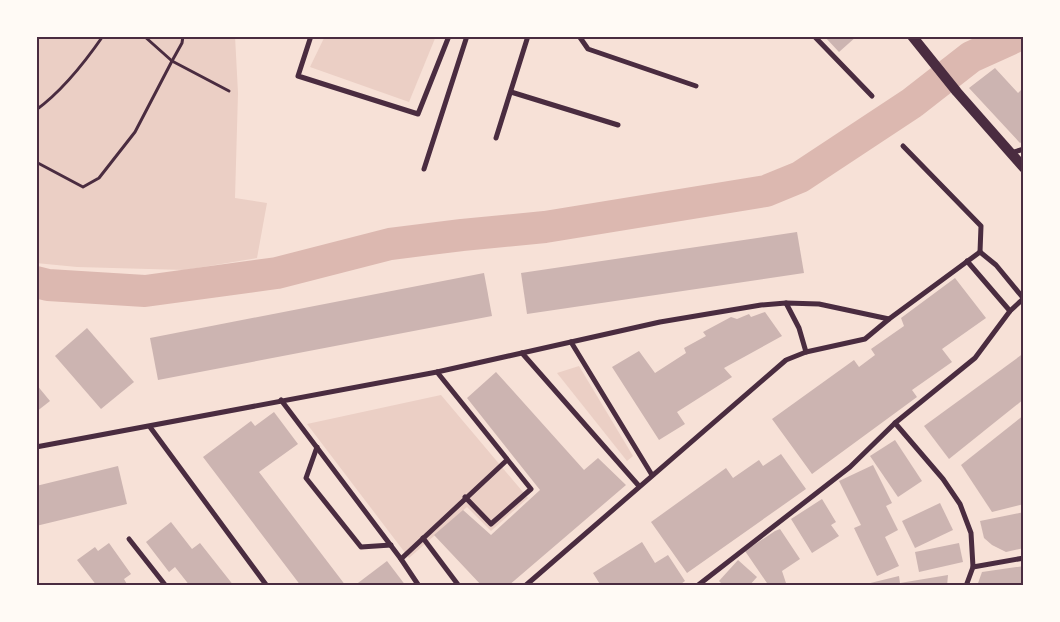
<svg xmlns="http://www.w3.org/2000/svg" width="1060" height="622" viewBox="0 0 1060 622" font-family="Karla,sans-serif">
	<rect width="100%" height="100%" fill="#f7e1d7"/>
	<g fill="#ebcfc5">
		<polygon points="36,36 235,36 238,93 235,198 267,203 257,258 185,270 77,267 36,263"/>
		<polygon points="325,36 436,36 409,102 310,67"/>
		<polygon points="579,366 633,456 627,461 557,373"/>
		<polygon points="441,395 528,498 491,531 467,507 409,558 307,424"/>
	</g>
	<g fill="none" stroke-linecap="round" stroke-linejoin="round">
		<polyline stroke="#dcb8b0" stroke-width="32" points="36,282 48,285 145,291 277,273 390,244 462,235 545,227 766,191 800,177 912,103 971,57 1017,36"/>
	</g>
	<g fill="#ccb4b1">
		<polygon points="824,36 857,36 839,52"/>
		<polygon points="995,68 1018,93 1024,87 1024,141 1020,143 969,88"/>
		<polygon points="797,232 804,273 527,314 521,273"/>
		<polygon points="484,273 492,316 158,380 150,338"/>
		<polygon points="955,278 986,318 942,349 952,362 912,390 917,397 812,474 772,419 854,360 859,367 875,355 871,349 904,326 901,318"/>
		<polygon points="765,312 782,336 724,368 732,377 677,412 685,424 659,440 612,367 639,351 655,373 686,353 684,348 706,336 703,332 731,317 737,319 749,314 751,317"/>
		<polygon points="87,328 134,382 101,409 55,356"/>
		<polygon points="1024,353 1024,399 949,459 924,426"/>
		<polygon points="496,372 584,470 598,458 626,485 508,586 482,586 434,535 463,510 491,535 540,490 467,398"/>
		<polygon points="36,384 50,401 36,412"/>
		<polygon points="274,412 298,444 259,472 346,586 301,586 203,457 251,421 255,426"/>
		<polygon points="1024,415 1024,504 992,512 961,465"/>
		<polygon points="895,440 922,481 898,497 870,456"/>
		<polygon points="781,454 806,489 687,573 651,522 726,468 733,478 759,460 763,466"/>
		<polygon points="873,465 892,503 886,506 898,530 885,537 899,566 877,576 854,528 861,525 839,481"/>
		<polygon points="118,466 127,504 36,526 36,486"/>
		<polygon points="822,499 836,522 831,525 839,536 812,553 791,519"/>
		<polygon points="940,503 953,530 915,548 902,521"/>
		<polygon points="1024,512 1024,548 1006,552 992,545 984,538 980,521"/>
		<polygon points="171,522 192,549 200,543 234,586 190,586 175,567 169,572 146,542"/>
		<polygon points="780,529 800,559 782,571 787,586 769,586 745,551 775,531"/>
		<polygon points="642,542 655,563 668,555 685,581 678,586 601,586 593,573"/>
		<polygon points="109,543 131,574 124,579 128,586 97,586 77,560 95,547 98,551"/>
		<polygon points="959,543 963,562 919,572 915,552"/>
		<polygon points="738,560 757,577 749,586 724,586 719,581"/>
		<polygon points="387,561 406,586 354,586"/>
		<polygon points="1024,566 1024,586 977,586 982,572"/>
		<polygon points="948,575 947,586 858,586 899,576 900,583"/>
	</g>
	<g fill="none" stroke-linecap="round" stroke-linejoin="round">
		<g stroke="#4a2c40" stroke-width="3">
			<polyline points="183,36 182,43 172,61 229,91"/>
			<path d="M36,110C61,92 85,62 103,36"/>
			<polyline points="36,162 83,187 99,178 135,132 172,61 144,36"/>
		</g>
		<g stroke="#4a2c40" stroke-width="5">
			<polyline points="311,36 298,76 418,114 449,36"/>
			<polyline points="579,36 588,49 696,86"/>
			<polyline points="814,36 872,96"/>
			<polyline points="511,92 618,125"/>
			<polyline points="496,138 528,36"/>
			<polyline points="903,146 981,226 980,252"/>
			<polyline points="1011,153 1024,149"/>
			<polyline points="424,169 467,36"/>
			<polyline points="980,252 996,265 1024,299"/>
			<polyline points="967,261 1010,311"/>
			<polyline points="786,303 799,328 806,352"/>
			<polyline points="571,342 652,475"/>
			<polyline points="522,353 639,486"/>
			<polyline points="437,372 531,489 491,524 465,497"/>
			<polyline points="281,400 401,559 419,586"/>
			<polyline points="895,423 943,479 960,504 971,533 973,567 966,586"/>
			<polyline points="150,427 267,586"/>
			<polyline points="36,447 437,372 660,322 761,305 786,303 819,304 889,319"/>
			<polyline points="317,447 306,478 361,547 391,545"/>
			<polyline points="423,538 459,586"/>
			<polyline points="129,539 166,586"/>
			<polyline points="401,559 507,460"/>
			<polyline points="973,567 1024,558"/>
			<polyline points="525,586 786,360 806,352 865,339 889,319 980,252"/>
			<polyline points="697,586 850,467 895,423 975,358 1010,311 1023,299"/>
		</g>
		<polyline stroke="#4a2c40" stroke-width="10" points="912,36 957,92 1024,168"/>
	</g>
	<rect width="1060" height="622" fill="none" stroke="#fffaf5" stroke-width="75"/>
	<rect x="38" y="38" width="984" height="546" fill="none" stroke="#4a2c40" stroke-width="2"/>
</svg>
